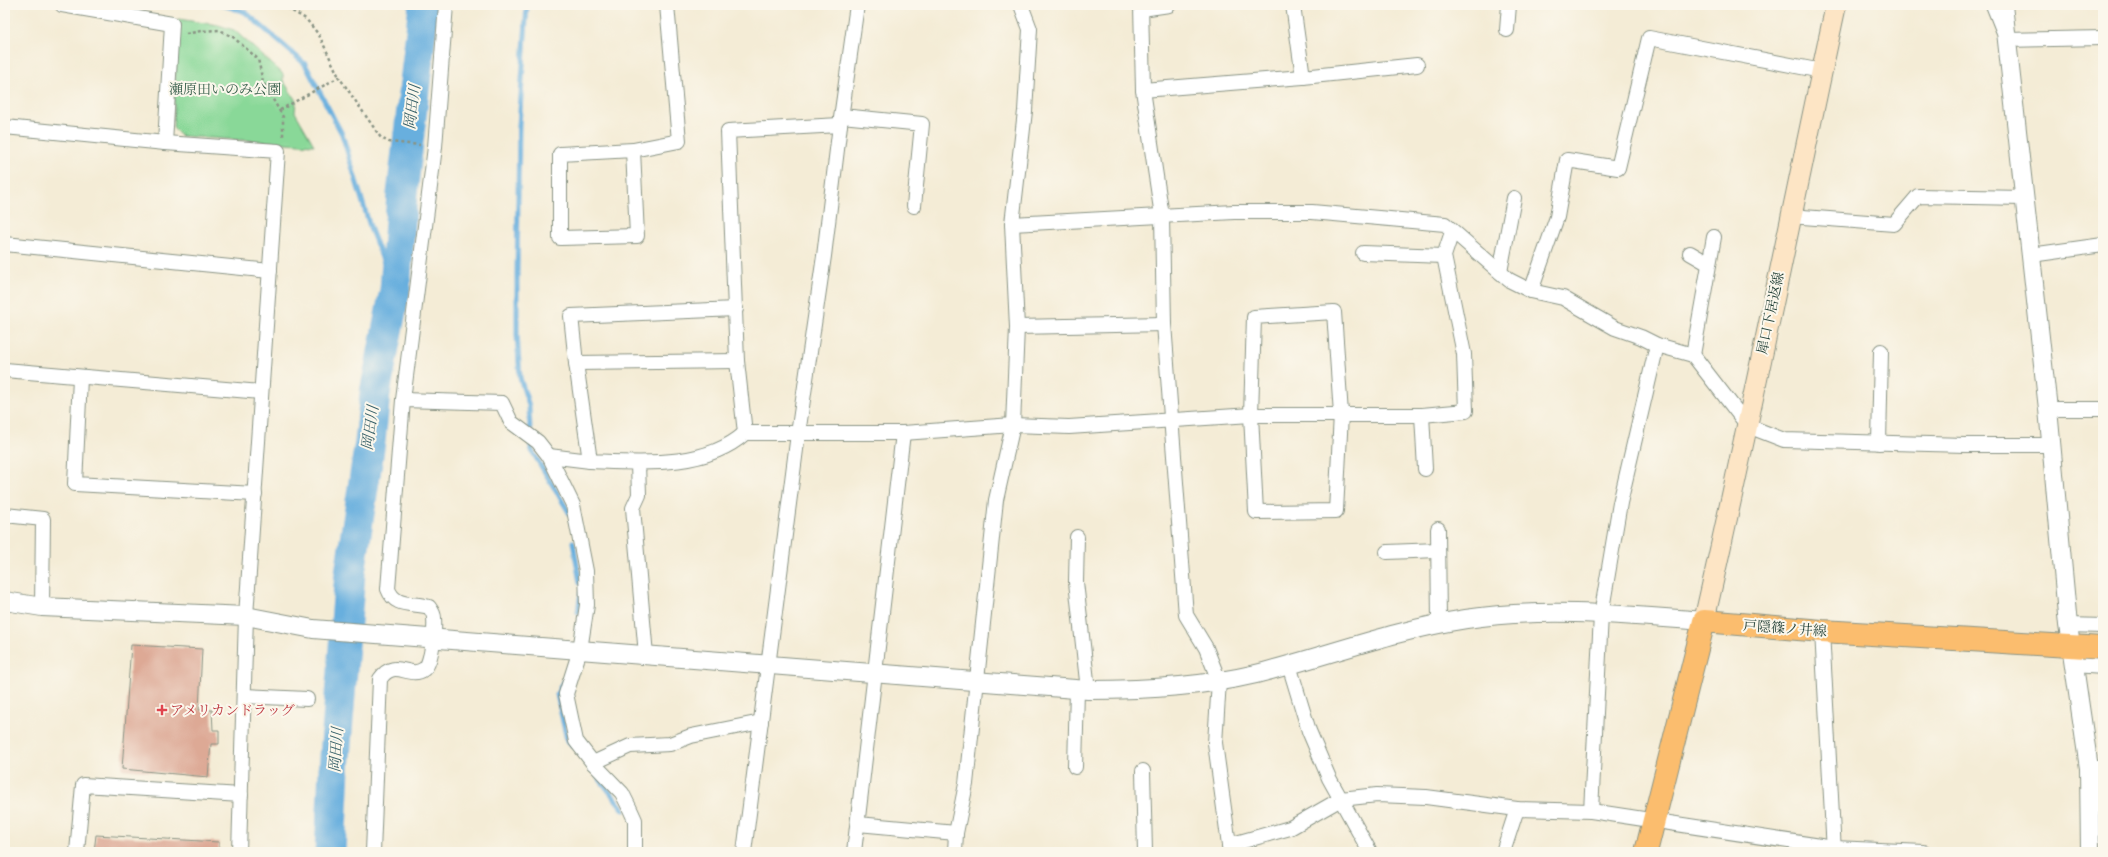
<svg xmlns="http://www.w3.org/2000/svg" width="2108" height="857" viewBox="0 0 2108 857" font-family="'IM FELL English','Noto Serif JP',serif">
	<rect width="100%" height="100%" fill="#fbf7ec"/>
	<filter id="ink" filterUnits="userSpaceOnUse"><feTurbulence type="fractalNoise" baseFrequency=".025" numOctaves="2"/><feDisplacementMap in="SourceGraphic" scale="8" xChannelSelector="R" yChannelSelector="G"/><feConvolveMatrix kernelMatrix="1 2 1 2 8 2 1 2 1" color-interpolation-filters="sRGB"/></filter>
	<filter id="wash" filterUnits="userSpaceOnUse"><feTurbulence type="fractalNoise" baseFrequency=".012" numOctaves="4" result="noise"/><feDisplacementMap in="SourceGraphic" scale="16" xChannelSelector="R" yChannelSelector="G"/><feGaussianBlur stdDeviation="0.9" result="paint"/><feColorMatrix in="noise" values="0 0 0 0 0 0 0 0 0 0 0 0 0 0 0 0 0 1.4 0 .05"/><feComposite in="paint" operator="in"/></filter>
	<g filter="url(#wash)">
		<rect width="100%" height="100%" fill="#f4ecd6"/>
		<polygon fill="#89d898" stroke="#548a66" points="178,19 218,25 234,30 283,74 283,80 296,101 295,112 314,145 181,136 173,128"/>
		<g fill="none" stroke-linecap="round" stroke-linejoin="round">
			<g stroke="#67afde" stroke-width="5">
				<polyline points="223,5 245,12 305,64 342,134 371,230 395,290"/>
				<polyline points="527,5 519,126 517,275 517,335 520,378 529,406 530,430"/>
				<polyline points="531,446 532,451 570,514"/>
				<polyline points="573,542 580,583"/>
				<polyline points="578,612 581,593"/>
				<polyline points="563,682 557,694 567,740 572,746"/>
				<polyline points="598,777 624,810"/>
			</g>
			<polyline stroke="#67afde" stroke-width="31" points="330,852 334,769 350,573 370,442 375,393 395,290 402,194 424,5"/>
		</g>
		<g id="blocks">
			<g fill="#dda995">
				<polygon points="131,645 202,649 199,710 212,710 213,730 219,730 219,744 211,744 208,777 122,769"/>
				<polygon points="96,835 219,842 219,852 94,852"/>
			</g>
		</g>
	</g>
	<g filter="url(#ink)">
		<use href="#blocks" fill-opacity="0" stroke="#8a9485" stroke-width="1"/>
		<g fill="none" stroke-linecap="round" stroke-linejoin="round">
			<g stroke="#8a9485" stroke-width="16">
				<g id="minor">
					<polyline points="62,5 172,24 165,143"/>
					<polyline points="1141,5 1143,90 1162,216 1164,324 1186,615 1206,648 1219,681 1215,743 1230,852"/>
					<polyline points="1293,5 1303,77"/>
					<polyline points="1993,5 2007,40 2103,38"/>
					<polyline points="1142,9 1169,5"/>
					<polyline points="1507,30 1509,5"/>
					<polyline points="1143,90 1303,77 1417,65"/>
					<polyline points="842,116 922,124 914,206"/>
					<polyline points="840,125 728,131 737,361 745,433 903,433 1013,425 1069,427 1251,415 1422,415 1466,411 1464,354 1444,256 1452,232"/>
					<polyline points="5,127 165,143 278,151 246,616 239,852"/>
					<polyline points="633,150 637,236 560,238 560,154 633,150 679,141 667,5"/>
					<polyline points="1790,216 1894,224 1918,196 2024,198"/>
					<polyline points="1012,224 1234,212 1312,212 1445,224 1509,280 1531,291 1563,298 1615,328 1641,337 1657,345 1693,355 1748,426 1784,440 1965,445 2050,445"/>
					<polyline points="5,244 270,271"/>
					<polyline points="1363,253 1444,256"/>
					<polyline points="1690,253 1709,264"/>
					<polyline points="2031,255 2103,245"/>
					<polyline points="1500,272 1514,198"/>
					<polyline points="1531,291 1557,217 1567,160 1618,168 1649,38 1822,71"/>
					<polyline points="736,309 571,316 576,363 737,361"/>
					<polygon points="1334,312 1341,414 1336,511 1256,512 1251,415 1254,317"/>
					<polyline points="1017,327 1164,324"/>
					<polyline points="1693,355 1714,237"/>
					<path d="M576,363L590,461C641,463 705,469 745,433"/>
					<polyline points="5,370 261,392"/>
					<polyline points="80,378 75,484 255,494"/>
					<polyline points="403,400 502,403 511,422 538,442 549,456 573,505 586,571 587,605 580,650 566,694 576,741 593,763 622,793 630,809 635,820 635,852"/>
					<polyline points="2048,409 2103,409"/>
					<polyline points="1422,415 1425,469"/>
					<polyline points="1879,443 1881,351"/>
					<polyline points="549,456 590,461"/>
					<polyline points="638,463 639,495 633,508 646,655"/>
					<polyline points="5,515 43,519 42,607"/>
					<polyline points="1438,529 1439,623"/>
					<polyline points="1077,537 1076,582 1088,690"/>
					<polyline points="1387,552 1438,550"/>
					<polyline points="2068,625 2103,626"/>
					<polyline points="1822,631 1834,852"/>
					<polyline points="1289,665 1309,731 1329,778 1370,852"/>
					<polyline points="2074,665 2103,667"/>
					<polyline points="244,696 307,699"/>
					<polyline points="593,763 630,746 670,744 691,736 761,722"/>
					<polyline points="1075,767 1077,690"/>
					<polyline points="2089,768 2103,768"/>
					<polyline points="1143,771 1145,852"/>
					<polyline points="1591,811 1601,615 1620,503 1657,345"/>
					<polyline points="858,824 956,833"/>
					<polyline points="1229,845 1290,828 1341,799 1377,795 1426,797 1517,809 1591,811 1834,848 1924,852"/>
					<polyline points="77,852 83,785 241,795"/>
					<path d="M373,852L380,679C395,657 409,680 424,669C432,664 435,628 434,618C434,614 432,611 429,607C412,602 395,608 388,589L403,400L435,147L446,5"/>
					<polyline points="744,852 798,434 824,256 840,125 857,5"/>
					<polyline points="854,852 903,433"/>
					<polyline points="955,852 956,833 966,784 996,500 1013,425 1017,327 1012,224 1025,111 1030,29 1021,5"/>
					<polyline points="1503,852 1517,809"/>
				</g>
			</g>
			<g stroke="#8a9485" stroke-width="20">
				<g id="tertiary">
					<polyline points="2003,5 2048,409 2068,625 2089,768 2090,852"/>
					<path d="M5,601L42,607L246,616L313,629L1088,690C1145,690 1201,687 1256,674C1327,656 1394,630 1466,619C1544,607 1626,615 1704,621"/>
				</g>
			</g>
			<g stroke="#8a9485" stroke-width="22">
				<path id="secondary" d="M1704,621C1751,416 1792,210 1836,5"/>
			</g>
			<g stroke="#8a9485" stroke-width="24">
				<polyline id="primary" points="1646,852 1704,621 1822,631 2103,648"/>
			</g>
			<g stroke="#8a9485" stroke-width="2.5" stroke-dasharray="3 3" stroke-linecap="butt">
				<polyline points="282,5 306,19 319,35 339,77"/>
				<polyline points="186,34 201,31 219,30 233,37 258,59 263,82 283,117 283,138"/>
				<polyline points="280,110 339,77 381,138 389,142 420,145"/>
			</g>
			<use href="#minor" stroke="#fff" stroke-width="14"/>
			<use href="#tertiary" stroke="#fff" stroke-width="18"/>
			<use href="#secondary" stroke="#fde5c5" stroke-width="20"/>
			<use href="#primary" stroke="#fbbd6e" stroke-width="22"/>
		</g>
	</g>
	<path fill="#e0444e" stroke="#fbf7ec" stroke-width="1.5" d="M160 704h4v4h4v4h-4v4h-4v-4h-4v-4h4z"/>
	<g text-anchor="middle" stroke-width="4" stroke-linejoin="round" paint-order="stroke">
		<g font-size="14" fill="#345c48" stroke="#fbf7ec">
			<text x="225" y="94">瀬原田いのみ公園</text>
		</g>
		<g font-size="14" fill="#1f3d34" stroke="#fbf7ec">
			<text transform="translate(1770 313) rotate(-78)" y="5">犀口下居返線</text>
			<text transform="translate(1785 628) rotate(4)" y="5">戸隠篠ノ井線</text>
		</g>
		<g font-size="14" fill="#be3a42" stroke="#fbf7ec" text-anchor="start">
			<text x="170" y="715">アメリカンドラッグ</text>
		</g>
		<g font-size="15" font-style="italic" fill="#355f67" stroke="#fbf7ec">
			<text transform="translate(412 107) rotate(-83)" y="5">岡田川</text>
			<text transform="translate(370 428) rotate(-82)" y="5">岡田川</text>
			<text transform="translate(336 750) rotate(-86)" y="5">岡田川</text>
		</g>
	</g>
	<rect width="2108" height="857" fill="none" stroke="#fbf7ec" stroke-width="20"/>
</svg>
